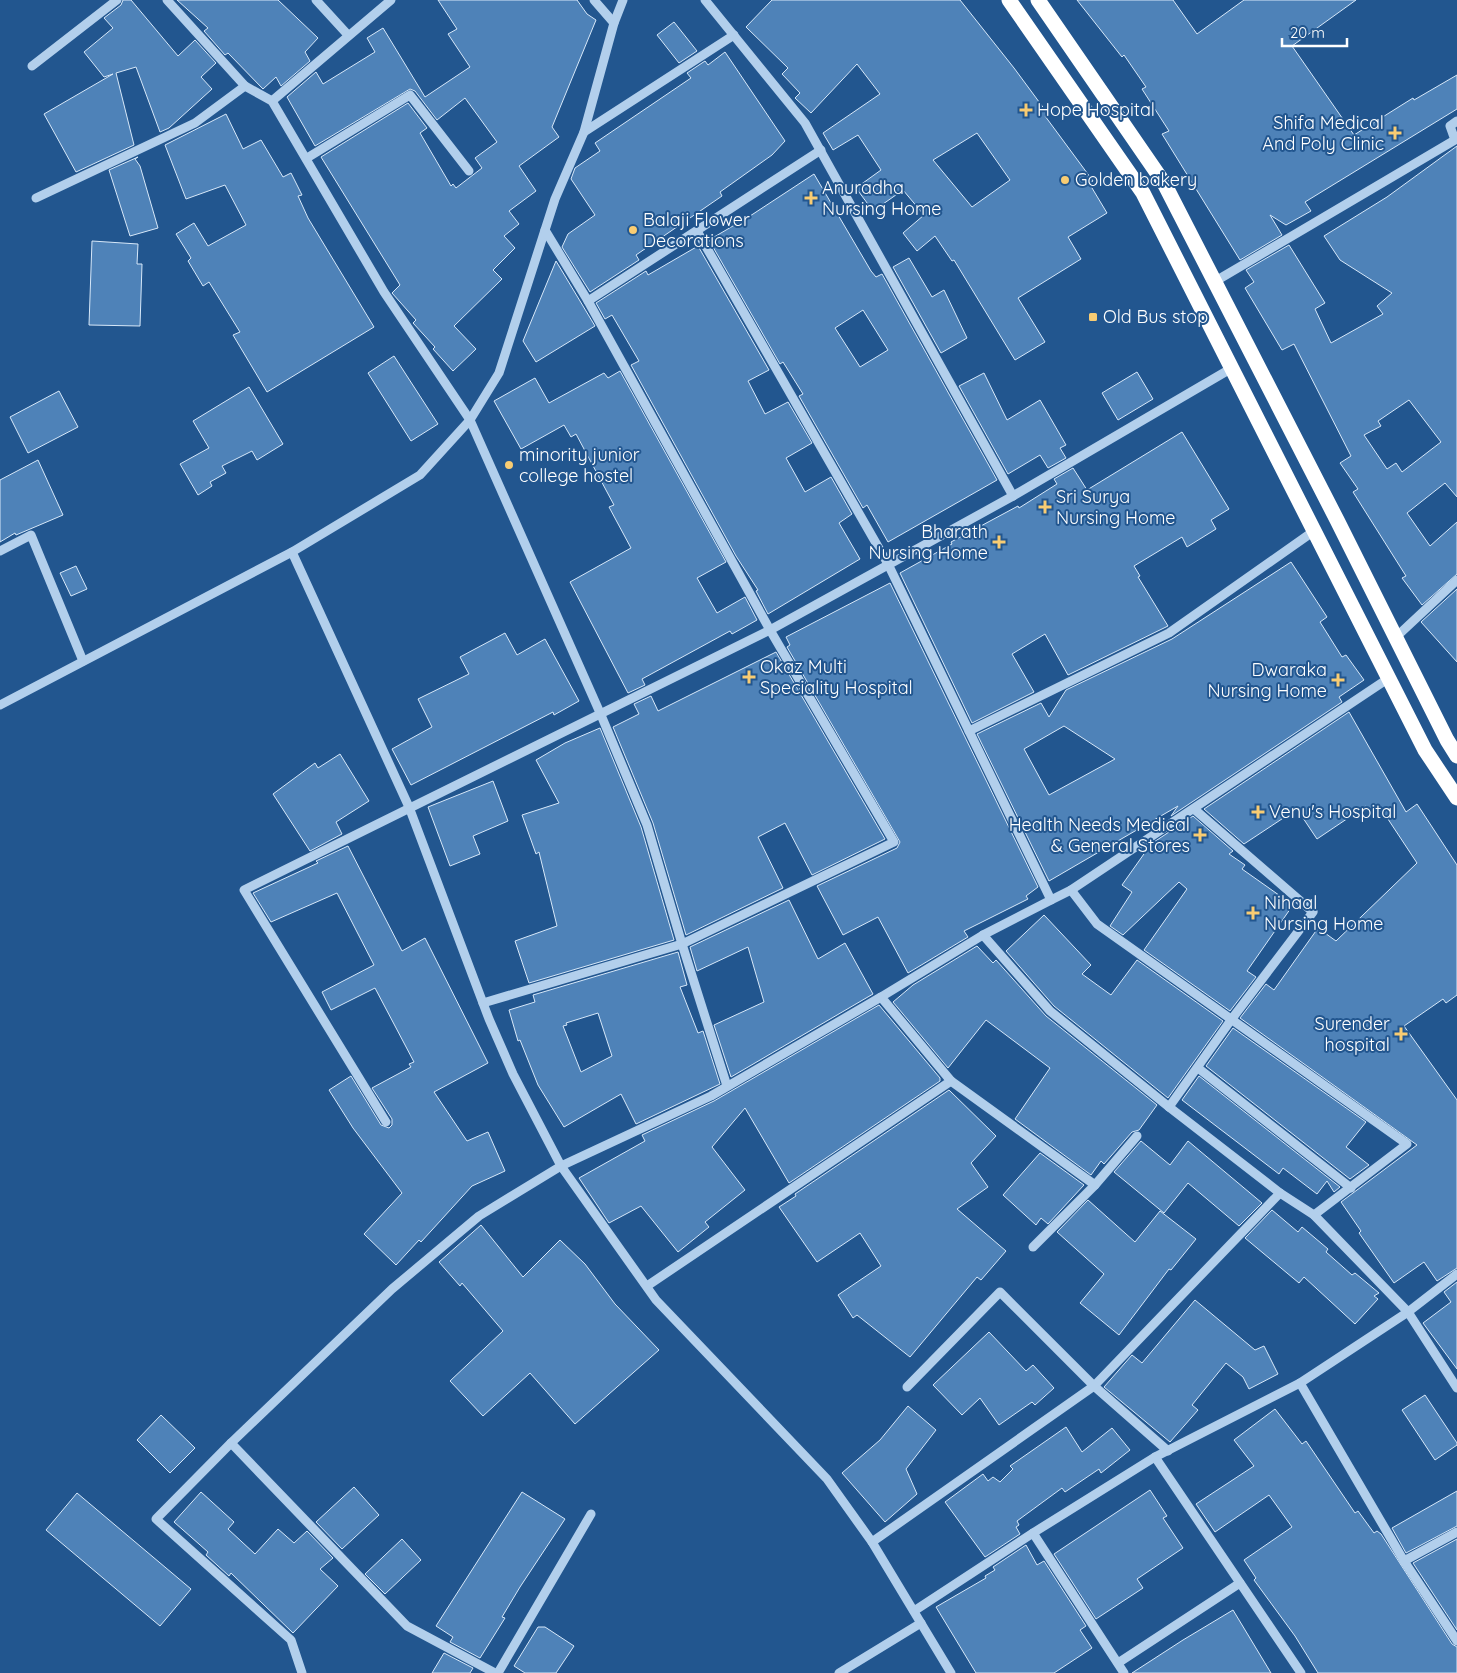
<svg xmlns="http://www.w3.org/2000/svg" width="1457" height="1673" viewBox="0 0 1457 1673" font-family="Quicksand,sans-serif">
	<rect width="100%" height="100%" fill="#22568f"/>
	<g fill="#4e82b8" stroke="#d7e8f9" fill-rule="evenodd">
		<polygon points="123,0 131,0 178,56 195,40 216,63 201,77 212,89 169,128 160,132 136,67 116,73 134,145 76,172 44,114 113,74 104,77 84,52 113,28 104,18 121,5"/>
		<polygon points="177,0 278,0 318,38 305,52 310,61 281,86 276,77 263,89 228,53 225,55 204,31 208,28"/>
		<polygon points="438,0 577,0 587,14 596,20 552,127 559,137 519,166 536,191 509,211 519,224 504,236 515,248 493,270 502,279 454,326 476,349 453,371 433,349 435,347 413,323 416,320 392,293 400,285 321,157 408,103 427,128 420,133 451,186 453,184 456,188 482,168 475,158 497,142 465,98 437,120 415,91 410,89 315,146 287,97 316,72 323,84 375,52 367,38 383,28 425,97 470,67 448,34 457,29"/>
		<path d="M772,0H960L1014,68L1048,114L1045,116L1093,181L1089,183L1107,213L1068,237L1081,259L1018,298L1045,342L1015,360L954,260L952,261L935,236L917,251L903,233L924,215L903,190L873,211L856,188L881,170L858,135L833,150L823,133L880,94L857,64L811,113L795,98L800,93L782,74L788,68L746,27ZM977,133L1010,180L972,207L933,160Z"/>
		<polygon points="1077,0 1173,0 1197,34 1244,0 1356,0 1292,46 1354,135 1413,98 1414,100 1457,75 1457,109 1305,202 1311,211 1286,225 1270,215 1282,235 1240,260 1162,134 1169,131 1142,89 1146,87 1124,55 1122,57"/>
		<polygon points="674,22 697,51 679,63 657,35"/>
		<polygon points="725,52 785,141 772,155 720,192 722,196 636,255 639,260 590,292 562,247 568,234 595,215 571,179 575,168 600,151 595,143 691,78 687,73 705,61 708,65"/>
		<polygon points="226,114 243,149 261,140 283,177 291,173 302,195 298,196 308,218 374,327 267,392 233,335 240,332 209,282 203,286 188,261 191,258 176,234 194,223 208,246 246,225 225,185 186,199 165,145"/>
		<path d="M1457,146V497L1445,483L1407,513L1430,546L1457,522V574L1422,605L1402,578L1406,576L1353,492L1358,489L1340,463L1351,456L1294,344L1282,350L1245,288L1254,282L1246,270L1289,245L1325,303L1315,309L1331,343L1383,314L1377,306L1392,293L1340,260L1324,236L1387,197ZM1409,400L1441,442L1402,472L1396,463L1387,469L1364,435L1381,426L1378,421Z"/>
		<polygon points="138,157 135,159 140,166 158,228 130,236 109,170"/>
		<path d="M814,174L871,271L876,277L882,274L997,480L888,542L867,505L863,508L799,396L803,394L783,362L780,364L709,240L750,216ZM863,310L888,350L860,367L835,328Z"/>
		<polygon points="92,241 138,244 137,264 142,264 140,326 89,325"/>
		<polygon points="698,246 769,370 748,381 765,414 788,402 812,443 786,458 805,492 831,477 852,514 839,523 860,559 768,614 756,591 758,590 736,556 631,365 639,361 612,315 605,319 596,303 646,271 648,275"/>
		<polygon points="909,258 932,297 944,290 967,338 941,353 893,267"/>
		<polygon points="556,261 595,326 536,362 523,341"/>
		<polygon points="394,356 438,424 411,441 368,373"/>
		<polygon points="620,371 726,562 697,578 717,613 745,597 757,620 732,634 730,631 642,679 645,685 628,693 570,582 631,548 609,507 614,505 576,434 571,437 564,425 521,449 494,401 535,378 549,403 604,373 608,378"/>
		<polygon points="1137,372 1153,399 1118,420 1102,393"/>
		<polygon points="984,373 1007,420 1040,400 1066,445 1060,448 1066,458 1048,468 1040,455 1008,474 959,386"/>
		<polygon points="249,387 283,444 257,460 252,451 222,466 226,473 210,482 212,486 198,495 180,464 209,448 193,421"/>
		<polygon points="59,391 78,427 28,453 10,417"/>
		<polygon points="1182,432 1229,509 1211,520 1216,529 1187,547 1182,537 1134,566 1140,576 1138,577 1168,626 1068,675 1045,634 1012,654 1034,692 972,723 900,573 952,544 951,542 1018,506 1019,508 1057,484 1054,479 1073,468 1087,490"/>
		<polygon points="38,460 63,515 16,535 15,533 0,542 0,480"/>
		<path d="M1291,562L1327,617L1320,622L1342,657L1346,655L1364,680L1339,697L1342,702L1171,816L1178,806L1049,881L977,734L1041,703L1049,717L1066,690L1172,639ZM1064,726L1115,759L1049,795L1024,749Z"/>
		<polygon points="76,566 87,589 71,596 60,573"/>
		<polygon points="890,583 1038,887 1026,896 1028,899 964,931 968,937 908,973 878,917 843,935 817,886 897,848 900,842 787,647 790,645 786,637"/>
		<polygon points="1457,589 1457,662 1421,622"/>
		<polygon points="505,633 517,655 545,639 579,701 554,715 553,712 411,785 392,749 432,727 418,699 469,674 460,657"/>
		<polygon points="776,652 885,839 812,875 785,823 758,837 783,888 686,935 653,823 613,727 639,714 634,704 651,696 658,711"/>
		<polygon points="1349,712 1406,812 1417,804 1457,865 1457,995 1446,1003 1443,999 1404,1026 1457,1100 1457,1268 1437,1281 1424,1262 1394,1283 1359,1233 1361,1231 1341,1202 1417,1145 1240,1018 1266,984 1274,990 1318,928 1336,941 1417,863 1382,810 1372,816 1366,806 1317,839 1297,809 1244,844 1204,809"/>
		<polygon points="600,728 641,827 674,940 529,983 515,941 557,926 539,852 536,854 522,815 559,803 536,760 565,743"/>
		<polygon points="340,754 369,801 336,822 342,834 310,851 273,794 315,763 318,768"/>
		<polygon points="493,781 508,821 473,836 480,854 450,866 428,807"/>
		<polygon points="1193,816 1233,851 1229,854 1245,865 1242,869 1293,905 1247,971 1256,977 1230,1011 1144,950 1187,889 1179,882 1123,935 1110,926 1132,892 1122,885 1151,844"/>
		<polygon points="348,846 402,951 425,938 488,1063 434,1092 467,1141 488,1132 505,1171 472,1186 421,1242 419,1240 396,1265 364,1234 402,1193 353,1128 329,1090 351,1076 381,1125 389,1128 392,1125 392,1119 372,1088 411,1067 409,1064 414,1062 375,988 331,1010 322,992 374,965 337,893 271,922 253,893 318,863 316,861"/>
		<polygon points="789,900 818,959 845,943 873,994 731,1077 714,1025 764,1002 748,947 697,971 690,947"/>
		<polygon points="1044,915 1091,965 1082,974 1111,995 1137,960 1223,1021 1168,1098 1054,1006 1006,951"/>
		<polygon points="977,946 993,963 996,960 1046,1016 1157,1105 1139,1130 1132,1132 1104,1164 1101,1161 1091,1175 1015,1119 1050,1068 986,1020 948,1068 893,1002 913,985"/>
		<path d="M678,952L687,985L680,987L698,1033L703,1031L720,1084L636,1124L621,1094L564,1127L538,1085L520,1040L518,1041L509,1010L535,1002L533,995ZM598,1013L612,1056L581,1072L563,1026L567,1025L566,1023Z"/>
		<polygon points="879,1005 940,1078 940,1081 789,1183 745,1108 712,1147 745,1190 705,1222 709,1227 678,1252 641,1206 609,1223 579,1178 645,1141 642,1135 714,1101"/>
		<polygon points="1233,1028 1366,1122 1346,1147 1369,1165 1350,1179 1206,1066"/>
		<polygon points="1199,1076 1340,1187 1334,1192 1327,1181 1317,1194 1283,1168 1279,1174 1182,1100"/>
		<polygon points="949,1090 996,1136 971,1163 988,1187 957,1209 1006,1251 981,1280 977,1277 910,1357 857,1315 853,1318 838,1295 881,1266 860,1233 817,1262 779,1207 796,1196 795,1194"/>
		<polygon points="1141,1141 1170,1165 1188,1141 1262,1203 1239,1226 1188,1183 1164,1213 1114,1172"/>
		<polygon points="1040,1153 1084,1185 1048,1224 1041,1218 1036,1225 1003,1195"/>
		<polygon points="1088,1200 1135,1242 1160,1211 1196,1239 1171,1270 1169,1269 1119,1335 1080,1303 1104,1274 1057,1232"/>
		<polygon points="1272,1210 1298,1232 1302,1227 1328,1249 1326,1252 1352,1275 1355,1273 1379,1293 1374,1296 1378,1299 1355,1324 1304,1277 1299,1283 1245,1238"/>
		<polygon points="481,1225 523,1277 560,1240 585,1264 615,1304 659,1350 575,1424 530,1373 483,1416 450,1381 503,1331 462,1283 460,1286 439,1262"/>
		<polygon points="1457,1282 1457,1369 1423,1323 1451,1302 1444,1292"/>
		<polygon points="1195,1300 1255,1350 1264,1346 1278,1374 1249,1389 1243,1377 1226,1363 1192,1405 1198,1410 1170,1442 1104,1387 1132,1355 1142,1363"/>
		<polygon points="989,1332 1026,1371 1033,1365 1054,1388 1035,1405 1032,1402 999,1425 980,1398 962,1415 933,1385"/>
		<polygon points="1425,1395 1457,1443 1457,1445 1435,1460 1402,1410"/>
		<polygon points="908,1406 936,1430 906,1469 917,1494 885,1522 842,1473 880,1440"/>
		<polygon points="1275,1409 1302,1444 1306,1441 1355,1513 1358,1511 1374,1533 1377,1531 1381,1534 1452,1644 1457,1647 1457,1673 1318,1673 1295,1636 1254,1580 1256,1578 1244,1560 1292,1527 1269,1495 1215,1532 1196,1504 1254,1466 1234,1440"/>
		<polygon points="161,1415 195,1448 170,1473 137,1440"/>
		<polygon points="1066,1427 1082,1452 1112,1428 1130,1450 1101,1473 1099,1469 1065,1492 1062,1488 1017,1521 1019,1525 1016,1527 1020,1534 985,1557 945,1502 983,1474 988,1481 993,1477 1000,1482 1013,1469 1010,1466"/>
		<polygon points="354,1487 379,1515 342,1549 316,1522"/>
		<polygon points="1150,1490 1167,1516 1163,1518 1183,1548 1137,1579 1143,1588 1096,1619 1054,1554"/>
		<polygon points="1457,1491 1457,1526 1406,1553 1392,1528"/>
		<polygon points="201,1492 234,1522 228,1529 255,1554 278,1529 294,1543 307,1531 333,1558 320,1569 338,1586 293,1633 231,1573 229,1576 206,1555 208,1552 174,1522"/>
		<polygon points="522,1492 565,1519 520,1587 502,1617 505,1618 480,1658 450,1642 453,1637 436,1626"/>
		<polygon points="77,1493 191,1589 160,1626 46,1530"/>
		<polygon points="402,1539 421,1560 385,1594 365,1574"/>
		<polygon points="1457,1539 1457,1630 1413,1563"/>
		<polygon points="1026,1545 1037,1565 1044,1561 1086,1626 1080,1630 1092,1648 1054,1673 976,1673 936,1607 986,1578 985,1576 995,1570 993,1567"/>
		<polygon points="1233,1610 1271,1673 1132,1673 1183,1640"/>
		<polygon points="538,1627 545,1627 574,1646 556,1673 525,1673 514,1666"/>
		<polygon points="444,1653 473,1668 470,1673 432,1673"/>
	</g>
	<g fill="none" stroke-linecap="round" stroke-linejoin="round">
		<g stroke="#b2cfec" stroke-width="9">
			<polyline points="167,0 245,86 272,101 384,292 470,420 601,715 647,825 682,944 727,1086"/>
			<polyline points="316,0 348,35"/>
			<polyline points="594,0 614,23"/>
			<polyline points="623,0 614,23 584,132 555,199 499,373 470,420 420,475 292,552 409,807 489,1019 513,1074 561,1166 656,1300 827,1479 872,1542 951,1673"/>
			<polyline points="32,66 117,0"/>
			<polyline points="272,101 391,0"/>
			<polyline points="584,132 734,35"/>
			<polyline points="307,158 410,95 469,171"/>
			<polyline points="36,198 195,123 245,86"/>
			<polyline points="697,231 888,564 969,731"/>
			<polyline points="1214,282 1455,140 1450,126 1457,121"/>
			<polyline points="588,301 821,150"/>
			<polyline points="1013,496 1232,368"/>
			<polyline points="0,551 31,535 83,661"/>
			<polyline points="1395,638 1457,580"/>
			<polyline points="0,705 292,552"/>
			<polyline points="1071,890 1389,678"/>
			<polyline points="1051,900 1071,890 1097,924 1407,1144 1314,1215"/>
			<polyline points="983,935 1050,1011 1169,1107 1280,1193 1314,1215 1408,1312 1457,1388"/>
			<polyline points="483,1003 682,944 894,842 770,630 588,301 545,230"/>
			<polyline points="1198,1068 1351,1188"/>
			<polyline points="951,1081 1095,1185 1137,1136"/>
			<polyline points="1169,1107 1231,1020 1313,912 1194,809"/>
			<polyline points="386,1122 244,890 770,630 1013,496 805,123 705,0"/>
			<polyline points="1033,1247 1095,1185"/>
			<polyline points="647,1286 951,1081 881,997 983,935 1051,900 969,731 1169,633 1314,531"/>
			<polyline points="1300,1383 1404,1561 1457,1641"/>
			<polyline points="231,1443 407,1626 495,1673"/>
			<polyline points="1168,1451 1094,1386 1280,1193"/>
			<polyline points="1155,1457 1301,1673"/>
			<polyline points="1033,1533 1124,1673"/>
			<polyline points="872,1542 1094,1386 1000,1292 907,1387"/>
			<polyline points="1404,1561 1457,1532"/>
			<polyline points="914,1611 1033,1533 1155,1457 1300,1383 1408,1312 1457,1274"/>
			<polyline points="1118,1663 1240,1583"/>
			<polyline points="302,1673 291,1640 156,1519 231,1443 392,1289 479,1216 561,1166 711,1096 881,997"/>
			<polyline points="498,1673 591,1514"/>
			<polyline points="839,1673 921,1623"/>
		</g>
		<g stroke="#fff" stroke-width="15">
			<polyline points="1009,0 1143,193 1425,750 1457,798"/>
			<polyline points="1038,0 1164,183 1337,520 1447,740 1457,756"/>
		</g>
	</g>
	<g fill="#f8cc73" stroke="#22568f" stroke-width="2">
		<path d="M1023.5 102.5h5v5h5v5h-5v5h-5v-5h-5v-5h5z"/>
		<path d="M1392.5 125.5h5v5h5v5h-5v5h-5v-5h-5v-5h5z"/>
		<circle cx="1065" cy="180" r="5"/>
		<path d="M808.5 190.5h5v5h5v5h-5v5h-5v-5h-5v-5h5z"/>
		<circle cx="633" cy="230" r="5"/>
		<rect x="1088" y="312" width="10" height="10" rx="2.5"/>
		<circle cx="509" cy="465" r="5"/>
		<path d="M1042.5 499.5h5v5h5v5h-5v5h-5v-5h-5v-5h5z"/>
		<path d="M996.5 534.5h5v5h5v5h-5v5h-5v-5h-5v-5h5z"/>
		<path d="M746.5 669.5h5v5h5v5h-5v5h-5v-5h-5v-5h5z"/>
		<path d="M1335.5 672.5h5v5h5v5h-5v5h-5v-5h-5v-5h5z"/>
		<path d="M1255.5 804.5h5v5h5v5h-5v5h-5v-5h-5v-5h5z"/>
		<path d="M1197.5 827.5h5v5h5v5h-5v5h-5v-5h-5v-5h5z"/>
		<path d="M1250.5 905.5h5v5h5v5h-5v5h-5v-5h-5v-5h5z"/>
		<path d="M1398.5 1026.5h5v5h5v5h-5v5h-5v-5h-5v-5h5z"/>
	</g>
	<g text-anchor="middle" stroke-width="4" stroke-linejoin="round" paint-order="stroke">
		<g font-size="18" fill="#fff" stroke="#22568f" text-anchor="start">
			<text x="1037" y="116">Hope Hospital</text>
			<text x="1384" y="129" text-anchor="end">Shifa Medical<tspan x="1384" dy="21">And Poly Clinic</tspan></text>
			<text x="1075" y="186">Golden bakery</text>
			<text x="822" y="194">Anuradha<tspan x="822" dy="21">Nursing Home</tspan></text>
			<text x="643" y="226">Balaji Flower<tspan x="643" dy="21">Decorations</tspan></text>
			<text x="1103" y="323">Old Bus stop</text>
			<text x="519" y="461">minority junior<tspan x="519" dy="21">college hostel</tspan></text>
			<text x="1056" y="503">Sri Surya<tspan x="1056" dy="21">Nursing Home</tspan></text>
			<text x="988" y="538" text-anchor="end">Bharath<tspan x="988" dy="21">Nursing Home</tspan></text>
			<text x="760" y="673">Okaz Multi<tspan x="760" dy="21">Speciality Hospital</tspan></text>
			<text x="1327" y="676" text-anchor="end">Dwaraka<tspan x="1327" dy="21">Nursing Home</tspan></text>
			<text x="1269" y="818">Venu's Hospital</text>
			<text x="1190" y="831" text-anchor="end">Health Needs Medical<tspan x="1190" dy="21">&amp; General Stores</tspan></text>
			<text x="1264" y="909">Nihaal<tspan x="1264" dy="21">Nursing Home</tspan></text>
			<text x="1390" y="1030" text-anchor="end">Surender<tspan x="1390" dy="21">hospital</tspan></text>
		</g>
	</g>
	<path d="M1282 38v8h65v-8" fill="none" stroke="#ffffff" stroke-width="2.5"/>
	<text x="1290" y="38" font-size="15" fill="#ffffff" stroke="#22568f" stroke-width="4" paint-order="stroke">20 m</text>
</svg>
